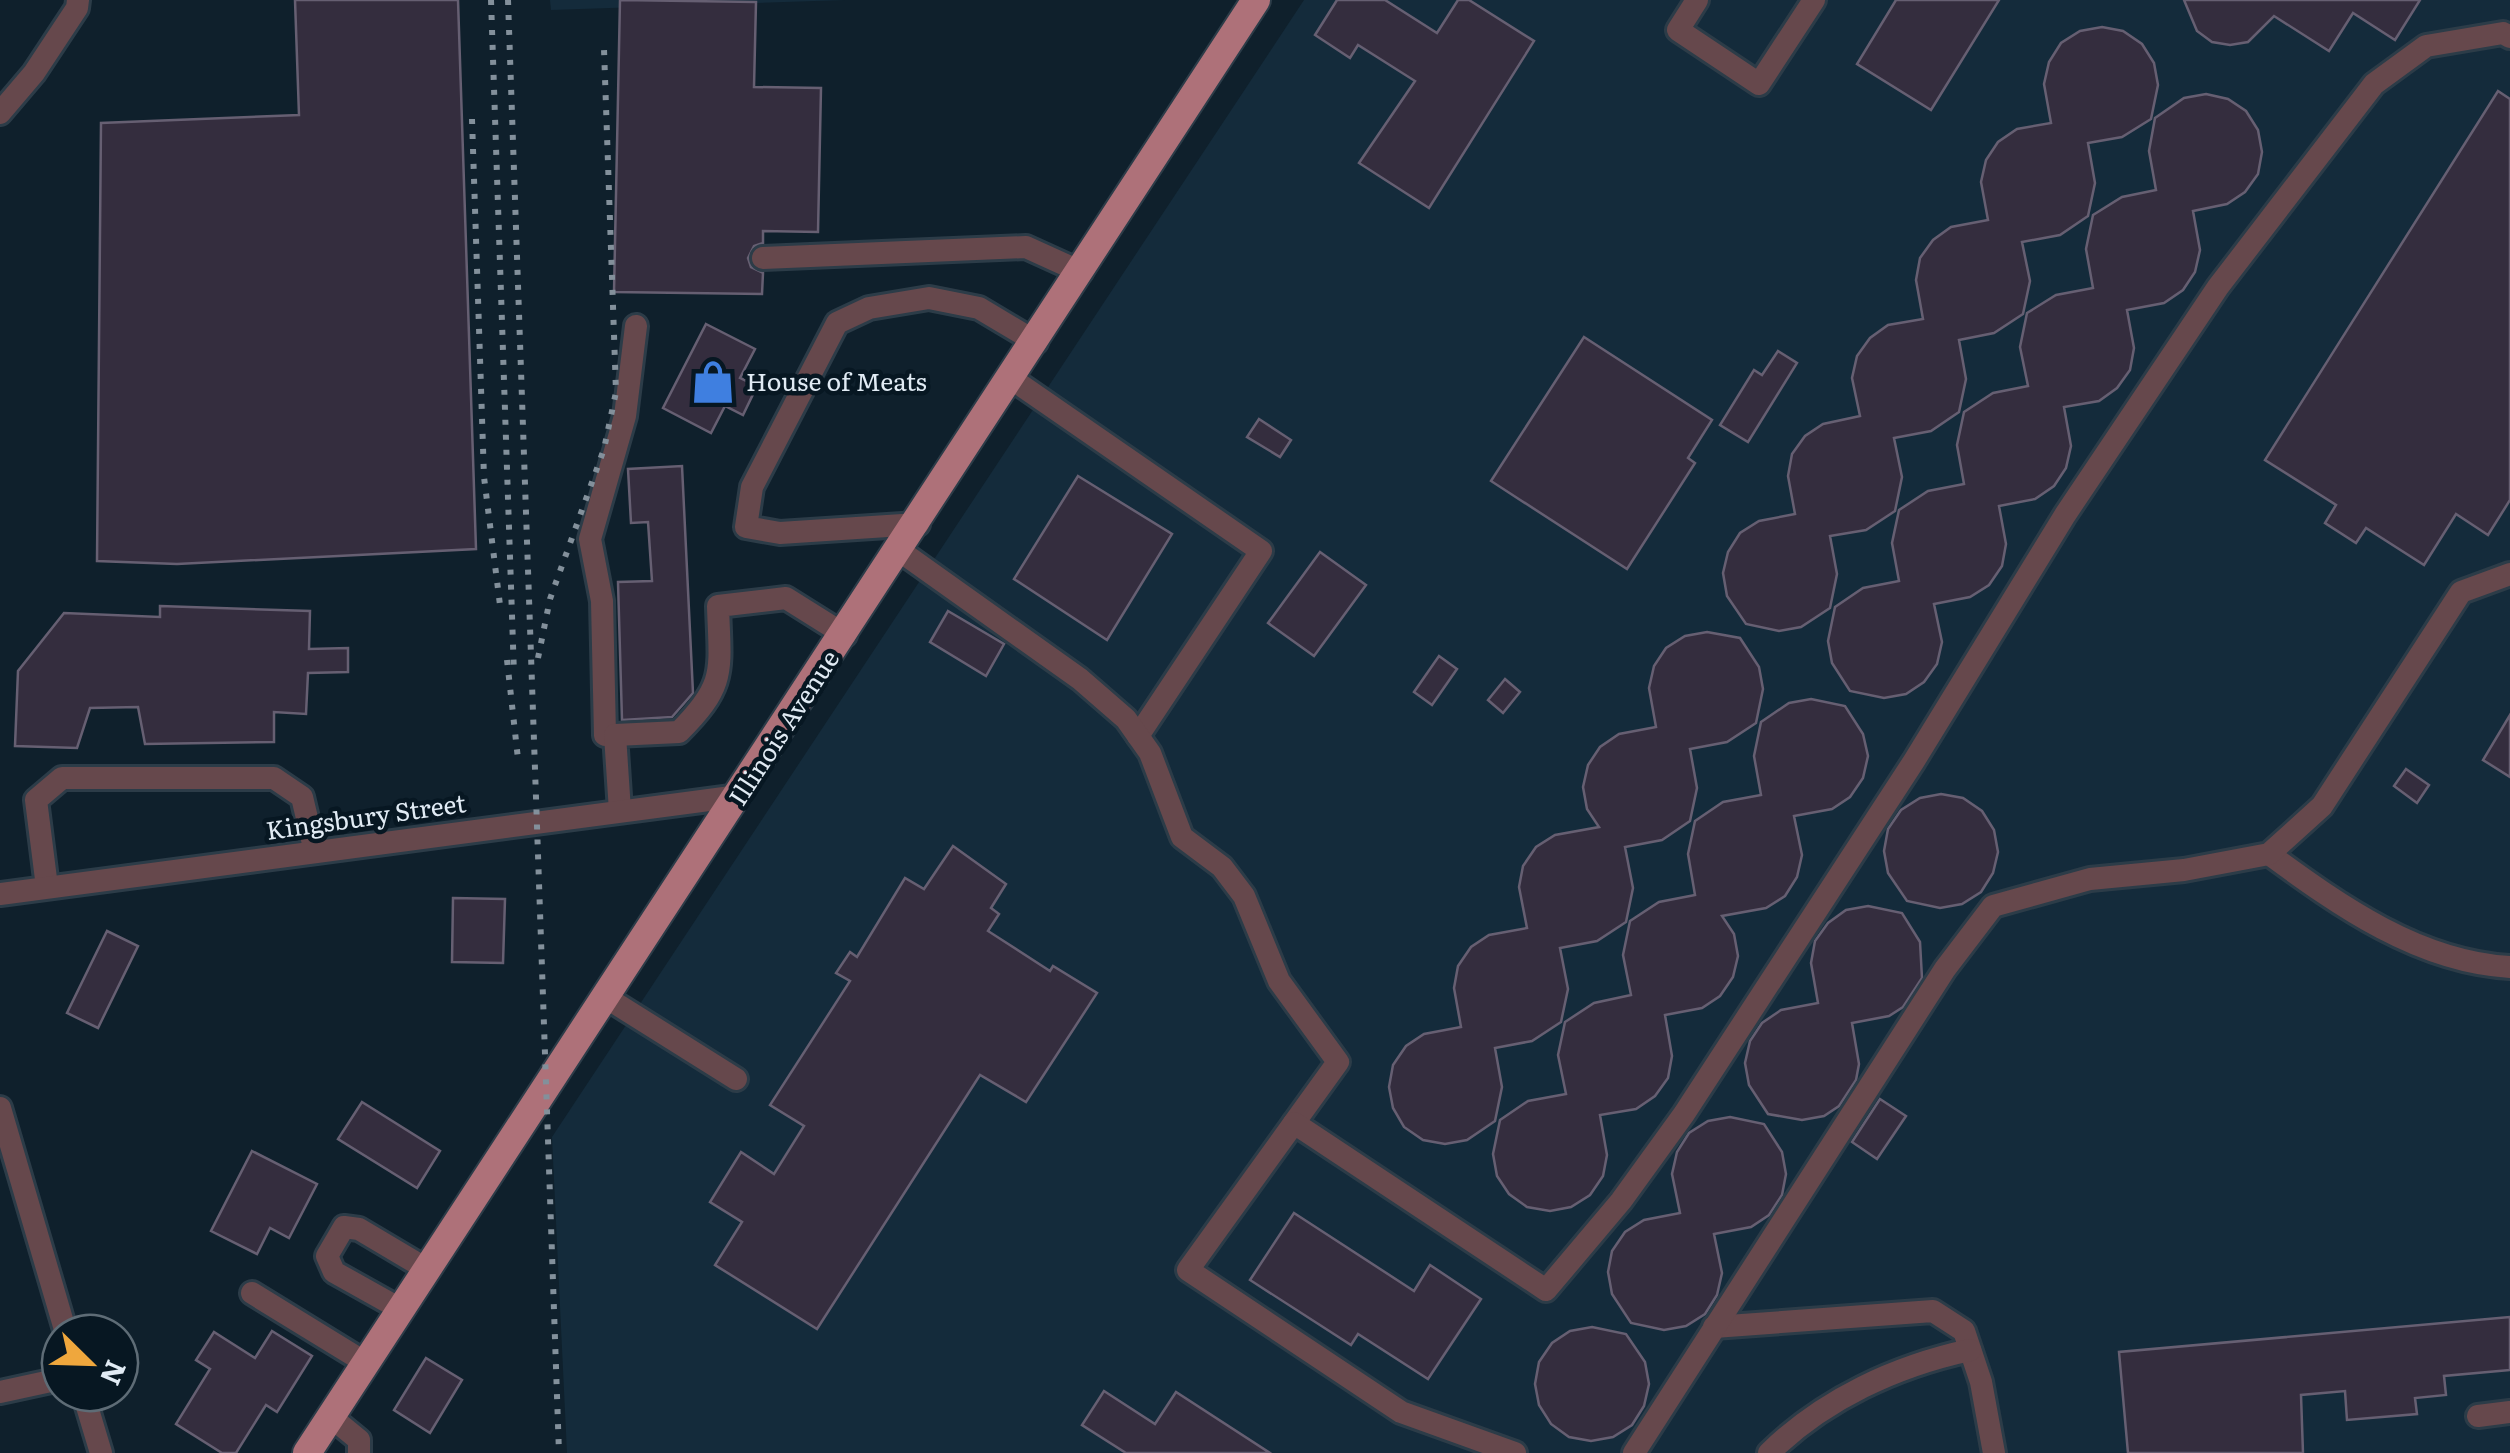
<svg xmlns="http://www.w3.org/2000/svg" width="2510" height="1453" viewBox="0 0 2510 1453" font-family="Literata,serif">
	<rect width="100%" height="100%" fill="#0f202c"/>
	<g fill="#142b3b">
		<polygon points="550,0 845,0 551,10"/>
		<polygon points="1304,0 2510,0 2510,1453 567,1453 552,1137"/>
	</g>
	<g fill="#342d3e" stroke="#665f72" stroke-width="2.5">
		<polygon points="295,0 458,0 476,549 177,564 97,561 101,123 299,115"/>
		<polygon points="620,0 756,2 754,87 821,88 818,232 763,231 763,243 754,246 748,258 751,267 763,273 762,294 614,292"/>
		<polygon points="1337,0 1385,0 1437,33 1458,0 1469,0 1534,41 1429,208 1359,163 1415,81 1358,45 1350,58 1315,35"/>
		<polygon points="1896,0 1999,0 1931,110 1857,64"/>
		<polygon points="2184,0 2420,0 2395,40 2353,13 2329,51 2274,16 2248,42 2230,45 2212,42 2197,31"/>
		<polygon points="2102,27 2123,31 2142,44 2154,63 2158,85 2151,119 2122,137 2088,143 2095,183 2088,216 2060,235 2022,242 2030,281 2023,314 1994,333 1959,340 1966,379 1959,412 1931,431 1894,438 1902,477 1895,511 1866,530 1830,536 1837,574 1830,608 1801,627 1779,631 1746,624 1727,596 1723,573 1728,552 1740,533 1759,521 1795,514 1788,476 1792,454 1805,436 1823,424 1860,416 1852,378 1857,356 1870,338 1888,325 1923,319 1916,280 1920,258 1933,240 1951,227 1988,220 1981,182 1986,160 1998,142 2017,129 2051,123 2044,84 2049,62 2061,43 2080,31"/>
		<polygon points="2498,91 2510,99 2510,500 2488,535 2456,514 2424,565 2366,528 2356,543 2325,523 2336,505 2265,460"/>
		<polygon points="2206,94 2228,99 2246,111 2258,130 2262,152 2258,174 2245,192 2227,204 2193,211 2200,250 2195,272 2183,290 2164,303 2127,310 2134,348 2130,370 2117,388 2099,401 2064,407 2071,446 2066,468 2054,486 2035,499 1999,506 2006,544 2002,566 1989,585 1970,597 1934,604 1942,642 1937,664 1924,682 1906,694 1884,698 1850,691 1832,663 1828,641 1835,607 1863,588 1899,581 1892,543 1899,510 1928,491 1964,484 1957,445 1964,412 1993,393 2028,386 2020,347 2027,313 2056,295 2093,288 2086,249 2093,215 2122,197 2156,190 2149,151 2155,118 2184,98"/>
		<polygon points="706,324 755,349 740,378 757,386 743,415 725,406 711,433 663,408"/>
		<polygon points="1584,337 1712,420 1688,458 1695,463 1627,569 1491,481"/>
		<polygon points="1778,351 1797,363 1748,442 1720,425 1754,370 1762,375"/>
		<polygon points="1259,419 1291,440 1280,457 1247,437"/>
		<polygon points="682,466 693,693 672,717 622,720 618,582 652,581 648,522 631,523 628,469"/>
		<polygon points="1078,476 1172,534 1107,640 1014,579"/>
		<polygon points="1320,552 1366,585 1314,656 1268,623"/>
		<polygon points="160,606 310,611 309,649 348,648 348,672 308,673 306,714 274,712 274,742 145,744 138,707 90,708 77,748 15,746 18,671 64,613 160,617"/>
		<polygon points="948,611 1004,644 986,676 930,642"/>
		<polygon points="1707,632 1740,638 1759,667 1763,689 1756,723 1727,742 1690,749 1697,788 1690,821 1662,840 1625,847 1633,888 1626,922 1597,941 1560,948 1568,989 1561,1022 1532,1041 1495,1048 1502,1087 1495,1121 1467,1140 1445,1144 1423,1140 1404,1127 1393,1108 1389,1087 1393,1065 1406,1046 1424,1034 1461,1027 1454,988 1458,966 1471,947 1489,935 1527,928 1519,887 1523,866 1536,847 1555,835 1599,827 1587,809 1583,787 1588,765 1600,747 1619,734 1656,727 1649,688 1654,666 1666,648 1685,636"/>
		<polygon points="1439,656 1457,669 1432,705 1414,692"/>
		<polygon points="1505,679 1520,692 1503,713 1488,700"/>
		<polygon points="1811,699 1845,706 1863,734 1868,756 1863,778 1850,797 1832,809 1794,816 1802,855 1797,877 1785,896 1766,908 1722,916 1734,934 1738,956 1733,977 1720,996 1702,1008 1665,1015 1672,1056 1668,1078 1655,1096 1636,1109 1600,1115 1607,1155 1603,1176 1590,1195 1571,1207 1550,1211 1527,1207 1509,1194 1497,1176 1493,1154 1500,1120 1528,1101 1566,1094 1558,1055 1565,1022 1594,1003 1631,995 1623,955 1630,921 1659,902 1695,895 1688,854 1695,821 1723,802 1761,795 1754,756 1761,722 1789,703"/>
		<polygon points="2510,715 2510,777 2483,760"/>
		<polygon points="2406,769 2429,785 2417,803 2394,786"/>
		<polygon points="1941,794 1963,798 1982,811 1994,830 1998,852 1993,873 1981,892 1962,904 1940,908 1907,901 1888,873 1884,851 1888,829 1901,810 1920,798"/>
		<polygon points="953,846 1006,884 991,908 999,914 988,931 1050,971 1053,966 1097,993 1026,1102 980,1075 817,1329 715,1265 742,1222 710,1202 741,1152 774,1174 804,1126 770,1105 850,981 836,973 850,952 857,957 905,878 924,889"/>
		<polygon points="453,898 505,899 503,963 452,962"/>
		<polygon points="1868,906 1902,913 1920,942 1922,978 1903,1007 1889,1016 1852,1023 1859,1064 1856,1080 1839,1106 1824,1116 1802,1120 1768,1114 1749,1085 1745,1063 1750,1041 1762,1023 1781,1010 1818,1003 1811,963 1815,941 1828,923 1846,910"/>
		<polygon points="107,931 138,946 98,1028 67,1013"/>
		<polygon points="1880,1099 1906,1116 1877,1159 1852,1142"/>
		<polygon points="362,1102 440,1151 417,1188 338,1139"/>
		<polygon points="1730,1117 1764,1124 1782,1152 1786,1174 1782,1195 1769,1215 1751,1227 1714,1234 1722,1273 1717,1295 1705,1314 1686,1326 1664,1330 1631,1323 1612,1294 1608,1272 1612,1251 1625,1232 1644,1220 1680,1213 1672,1174 1677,1152 1689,1133 1708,1121"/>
		<polygon points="252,1151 317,1184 289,1238 270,1228 257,1254 211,1231"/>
		<polygon points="1294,1213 1414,1291 1430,1265 1481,1299 1428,1379 1358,1334 1351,1345 1250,1280"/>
		<polygon points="2510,1317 2510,1370 2444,1376 2446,1395 2415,1398 2417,1414 2347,1420 2345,1391 2301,1395 2303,1453 2128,1453 2119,1352"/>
		<polygon points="1592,1327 1626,1334 1645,1362 1649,1384 1644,1406 1632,1425 1613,1437 1591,1441 1569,1437 1551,1424 1539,1405 1535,1384 1539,1362 1552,1343 1570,1331"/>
		<polygon points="272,1331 312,1356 277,1412 266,1405 236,1453 222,1453 176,1424 210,1369 196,1360 214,1332 255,1358"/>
		<polygon points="426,1358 462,1380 430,1433 394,1410"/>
		<polygon points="1104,1391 1155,1424 1176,1392 1270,1453 1126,1453 1082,1425"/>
	</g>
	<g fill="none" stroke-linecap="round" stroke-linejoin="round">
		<g stroke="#2c3c48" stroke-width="28">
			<g id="minor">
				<polyline points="1697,0 1678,30 1759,84 1814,0"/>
				<polyline points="0,113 34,73 77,8 78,0"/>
				<polyline points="763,258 1026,247 1081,272"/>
				<polyline points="1012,379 1261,551 1138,736"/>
				<polyline points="918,524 780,533 746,527 752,487 837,323 869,308 929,298 979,308 1036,342"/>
				<polyline points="900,551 1080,679 1126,719 1150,753 1182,837 1222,867 1244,896 1279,981 1338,1062 1294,1123"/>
				<polyline points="615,735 605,735 602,601 590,539 625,416 636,326"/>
				<path d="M620,811L615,735L679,732C727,684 720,671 718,606L786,598L845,635"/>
				<path d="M2269,854C2340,906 2419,962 2510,967"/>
				<polyline points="47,887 36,800 62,778 274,778 302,797 315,852"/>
				<polyline points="0,894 739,796"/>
				<polyline points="607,998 736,1079"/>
				<polyline points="0,1108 66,1333"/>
				<polyline points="252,1293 366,1363"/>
				<polyline points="402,1310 334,1272 327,1256 344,1227 359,1229 428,1270"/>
				<polyline points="1714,1327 1933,1311 1964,1331 1981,1382 1994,1453"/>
				<polyline points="0,1392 60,1379"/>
				<polyline points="83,1393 101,1453"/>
				<polyline points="2478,1416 2510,1412"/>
				<polyline points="331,1417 359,1440 359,1453"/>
				<polyline points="1515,1453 1401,1412 1188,1270 1294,1123 1546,1290 1621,1201 1684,1114 1914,761 2065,515 2218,287 2374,84 2426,46 2503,33 2510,37"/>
				<polyline points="1634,1453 1945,969 1993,906 2090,879 2184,870 2269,854 2322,806 2461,592 2510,574"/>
				<path d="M1769,1453C1824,1399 1896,1366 1970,1350"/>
			</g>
		</g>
		<g stroke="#2c3c48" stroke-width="32">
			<polyline id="major" points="307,1453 1256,0"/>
		</g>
		<use href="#minor" stroke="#66484c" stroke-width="22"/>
		<use href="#major" stroke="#ae7179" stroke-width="28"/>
		<g stroke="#83909b" stroke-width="6" stroke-dasharray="5 10" stroke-linecap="butt">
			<polyline points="491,0 514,674"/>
			<polyline points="508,0 559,1453"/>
			<polyline points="472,119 484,477 500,605"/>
			<polyline points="538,658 550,599 604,449 616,392 604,49"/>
			<polyline points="507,660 518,759"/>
		</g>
	</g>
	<defs>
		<g id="shop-bare" transform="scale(3.45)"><path d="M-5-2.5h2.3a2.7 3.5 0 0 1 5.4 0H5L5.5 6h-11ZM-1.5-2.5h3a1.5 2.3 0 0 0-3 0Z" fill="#3f7fe0" stroke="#071722" stroke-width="2.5" paint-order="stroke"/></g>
	</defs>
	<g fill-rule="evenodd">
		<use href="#shop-bare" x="713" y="382"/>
	</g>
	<g text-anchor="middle" stroke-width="9" stroke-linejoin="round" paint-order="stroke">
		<g font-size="25" fill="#e1ebf4" stroke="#071722" text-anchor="start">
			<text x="746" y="391">House of Meats</text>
		</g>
		<g font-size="25" fill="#e1ebf4" stroke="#071722">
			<text transform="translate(784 728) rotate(-57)" y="9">Illinois Avenue</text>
			<text transform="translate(366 817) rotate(-8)" y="9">Kingsbury Street</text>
		</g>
	</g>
	<g transform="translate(90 1363) rotate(113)"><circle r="48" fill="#071722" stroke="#5e6c76" stroke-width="2.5"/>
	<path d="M0-8L18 38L0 25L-18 38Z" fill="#efa73d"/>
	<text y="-15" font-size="28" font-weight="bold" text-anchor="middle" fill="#e1ebf4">N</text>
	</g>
</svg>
